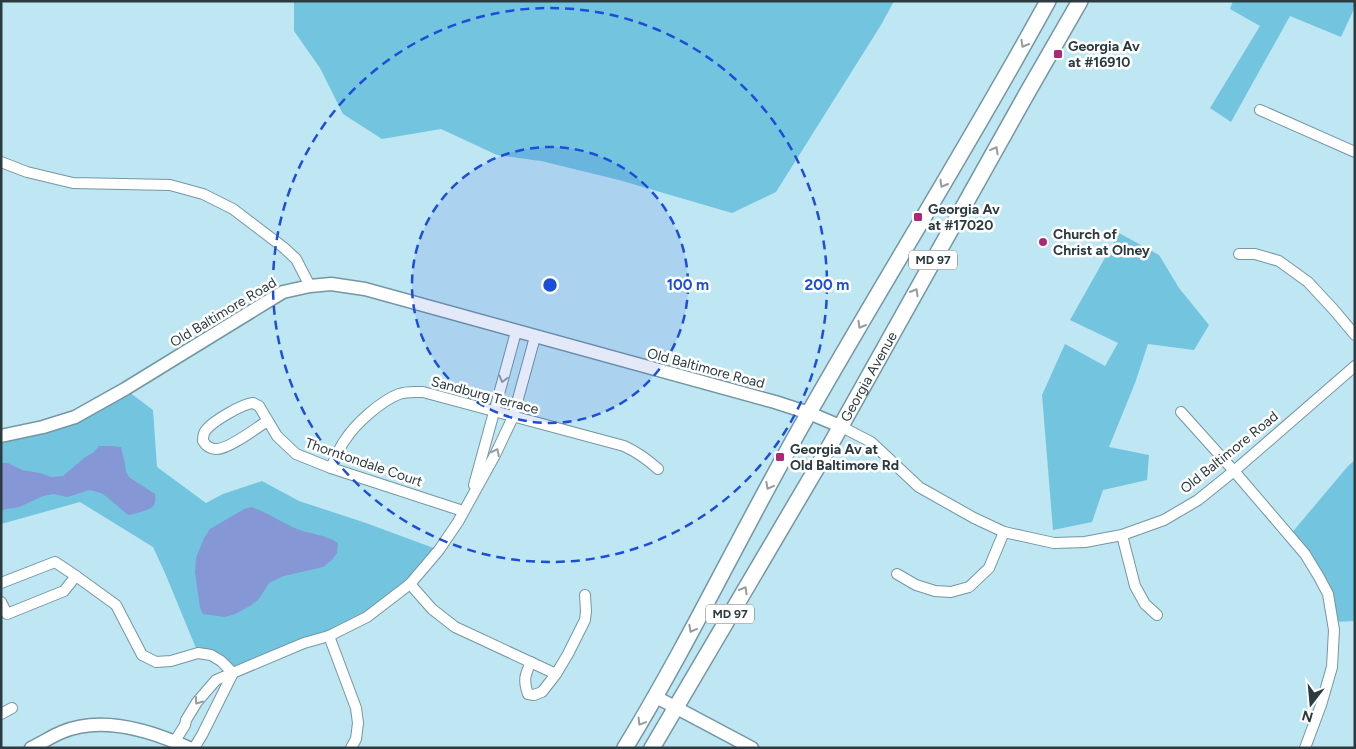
<svg xmlns="http://www.w3.org/2000/svg" width="1356" height="749" viewBox="0 0 1356 749" font-family="Figtree,sans-serif">
	<rect width="100%" height="100%" fill="#bfe6f3"/>
	<g fill="#73c4de">
		<polygon points="294,1 894,1 881,25 776,192 732,213 619,180 541,161 497,155 441,129 382,139 343,114 320,68 294,31"/>
		<polygon points="1233,1 1355,1 1355,7 1341,37 1290,16 1231,122 1210,108 1260,26 1230,9"/>
		<polygon points="1119,233 1159,255 1179,288 1209,325 1194,350 1148,344 1135,383 1109,447 1149,455 1147,480 1103,490 1092,522 1053,530 1042,395 1065,344 1105,366 1118,343 1070,320"/>
		<polygon points="125,389 153,410 157,467 206,503 223,494 262,481 299,501 366,523 439,550 410,584 367,617 233,673 198,653 165,573 153,547 80,502 1,524 1,436 43,427"/>
		<polygon points="1355,460 1355,621 1333,622 1328,594 1290,535 1348,466"/>
	</g>
	<g fill="#8697d5">
		<path d="M99,446H113L121,447L125,464L126,472L129,477L155,494C157,507 152,508 141,512C136,513 134,514 128,515L107,497L101,493L90,490L67,497L54,494L43,496L19,507L1,510V463H8L22,470L40,473L51,477L63,476L84,458L94,452Z"/>
		<path d="M251,507C267,512 282,523 297,529C311,534 326,535 338,543L337,553L332,560L323,567L284,576L269,583L259,599L250,606L235,614L225,617L203,614L200,608L195,572L196,558L204,538L210,529L244,509Z"/>
	</g>
	<g fill="none" stroke-linecap="round" stroke-linejoin="round">
		<g stroke="#7397a3" stroke-width="12">
			<g id="minor">
				<polyline points="1260,110 1355,152"/>
				<polyline points="1,162 27,172 73,183 170,185 203,194 233,209 283,247 296,259 310,286"/>
				<polyline points="1239,254 1255,254 1279,261 1308,282 1334,310 1355,335"/>
				<polyline points="1181,412 1234,471 1305,554 1319,577 1328,594 1334,630 1332,667 1321,705 1305,748"/>
				<path d="M267,421C257,428 227,450 216,449C210,449 206,446 203,441C203,437 203,433 206,430C213,421 242,404 253,403L259,406L277,436L296,454L331,468L463,511"/>
				<polyline points="840,426 871,442 919,487 974,518 1004,532 1054,543 1085,542 1122,535 1164,520 1198,500 1234,471 1355,366"/>
				<path d="M331,468C335,459 339,448 345,440C356,423 381,401 399,394C407,391 415,392 423,392L624,446C637,452 647,459 658,469"/>
				<polyline points="474,485 516,332"/>
				<polyline points="1122,535 1135,586 1145,604 1157,615"/>
				<polyline points="897,574 916,585 935,591 951,592 969,587 989,568 1004,532"/>
				<polyline points="1,583 55,562 76,576 116,605 142,655 156,662 171,661 198,653 211,655 221,661 233,673"/>
				<polyline points="410,584 432,609 455,627 556,674 568,654 585,620 586,611 585,595"/>
				<polyline points="1,602 7,614 64,591 76,576"/>
				<polyline points="329,636 356,708 358,723 356,739 351,748"/>
				<path d="M531,662C525,675 523,680 528,694L534,695L542,692L556,674"/>
				<polyline points="1,714 12,708"/>
				<polyline points="175,741 185,725 186,720 197,702 216,680 304,643 329,636 367,617 410,584 439,550 458,522 495,455 513,417 535,337"/>
				<polyline points="194,748 202,735 233,673"/>
			</g>
		</g>
		<g stroke="#7397a3" stroke-width="15">
			<g id="tertiary">
				<polyline points="1,436 43,427 75,417 125,389 283,292 310,286 331,284 365,289 775,402 809,413 840,426"/>
				<polyline points="656,697 752,748"/>
				<path d="M31,748C42,743 52,736 62,732C102,715 152,731 189,748"/>
			</g>
		</g>
		<g stroke="#7397a3" stroke-width="18">
			<g id="primary">
				<path d="M625,748C692,638 746,522 810,411C888,274 972,140 1048,1"/>
				<path id="s1" d="M652,748L832,442L1026,95L1080,1"/>
			</g>
		</g>
		<use href="#minor" stroke="#fff" stroke-width="10"/>
		<use href="#tertiary" stroke="#fff" stroke-width="12"/>
		<use href="#primary" stroke="#fff" stroke-width="15"/>
	</g>
	<defs><path id="oneway-chevron" d="M-2-3.5L2.5 0L-2 3.5" fill="none" stroke-width="1.6" stroke-linecap="round" stroke-linejoin="round" transform="scale(1.25)"/></defs>
	<g stroke="#959da0">
		<use href="#oneway-chevron" transform="translate(1024 44) rotate(120)"/>
		<use href="#oneway-chevron" transform="translate(995 150) rotate(-61)"/>
		<use href="#oneway-chevron" transform="translate(943 184) rotate(120)"/>
		<use href="#oneway-chevron" transform="translate(915 292) rotate(-60)"/>
		<use href="#oneway-chevron" transform="translate(861 325) rotate(120)"/>
		<use href="#oneway-chevron" transform="translate(503 379) rotate(105)"/>
		<use href="#oneway-chevron" transform="translate(496 452) rotate(-63)"/>
		<use href="#oneway-chevron" transform="translate(769 486) rotate(118)"/>
		<use href="#oneway-chevron" transform="translate(744 590) rotate(-60)"/>
		<use href="#oneway-chevron" transform="translate(692 629) rotate(118)"/>
		<use href="#oneway-chevron" transform="translate(198 701) rotate(125)"/>
		<use href="#oneway-chevron" transform="translate(641 722) rotate(121)"/>
	</g>
	<circle cx="550" cy="285" r="138" fill="#1d4ed8" fill-opacity=".12"/>
	<g fill="none" stroke="#1d4ed8" stroke-width="2.5" stroke-dasharray="9 6">
		<circle cx="550" cy="285" r="138"/>
		<circle cx="550" cy="285" r="277"/>
	</g>
	<g fill="#ab2975" stroke="#fff" stroke-width="2">
		<rect x="1053" y="49" width="10" height="10" rx="2.5"/>
		<rect x="913" y="212" width="10" height="10" rx="2.5"/>
		<circle cx="1043" cy="242" r="5"/>
		<rect x="775" y="452" width="10" height="10" rx="2.5"/>
	</g>
	<g text-anchor="middle" stroke-width="5" stroke-linejoin="round" paint-order="stroke">
		<g fill="#fff" stroke="#6b7679" stroke-width="1">
			<rect x="909" y="250.5" width="48" height="19" rx="4"/>
			<rect x="706" y="604.5" width="48" height="19" rx="4"/>
		</g>
		<g font-size="12" font-weight="bold" fill="#2b3b40">
			<text x="933" y="264">MD 97</text>
			<text x="730" y="618">MD 97</text>
		</g>
		<g font-size="14" font-weight="bold" fill="#2b3b40" stroke="#fff" text-anchor="start">
			<text x="1068" y="51">Georgia Av<tspan x="1068" dy="16">at #16910</tspan></text>
			<text x="928" y="214">Georgia Av<tspan x="928" dy="16">at #17020</tspan></text>
			<text x="1053" y="239">Church of<tspan x="1053" dy="16">Christ at Olney</tspan></text>
			<text x="790" y="454">Georgia Av at<tspan x="790" dy="16">Old Baltimore Rd</tspan></text>
		</g>
		<g font-size="14" fill="#2b3b40" stroke="#fff">
			<text transform="translate(223 312) rotate(-31)" y="5">Old Baltimore Road</text>
			<text transform="translate(706 368) rotate(15)" y="5">Old Baltimore Road</text>
			<text dy="5" stroke="none"><textPath href="#s1" startOffset="430">Georgia Avenue</textPath></text>
			<text transform="translate(485 395) rotate(15)" y="5">Sandburg Terrace</text>
			<text transform="translate(1229 452) rotate(-39)" y="5">Old Baltimore Road</text>
			<text transform="translate(364 462) rotate(19)" y="5">Thorntondale Court</text>
		</g>
	</g>
	<circle cx="550" cy="285" r="8" fill="#1d4ed8" stroke="#fff" stroke-width="2.5"/>
	<g font-size="15" text-anchor="middle" font-weight="bold" fill="#1d4ed8" stroke="#fff" stroke-width="5" stroke-linejoin="round" paint-order="stroke">
		<text x="688" y="290">100 m</text>
		<text x="827" y="290">200 m</text>
	</g>
	<rect width="1356" height="749" fill="none" stroke="#2b3b40" stroke-width="5"/>
	<g transform="translate(1311 704) rotate(196)" stroke="#ffffff" stroke-width="4" paint-order="stroke">
	<path d="M0-4L9 19L0 12L-9 19Z" fill="#2b3b40"/>
	<text y="-8" font-size="14" font-weight="bold" text-anchor="middle" fill="#2b3b40">N</text>
	</g>
</svg>
